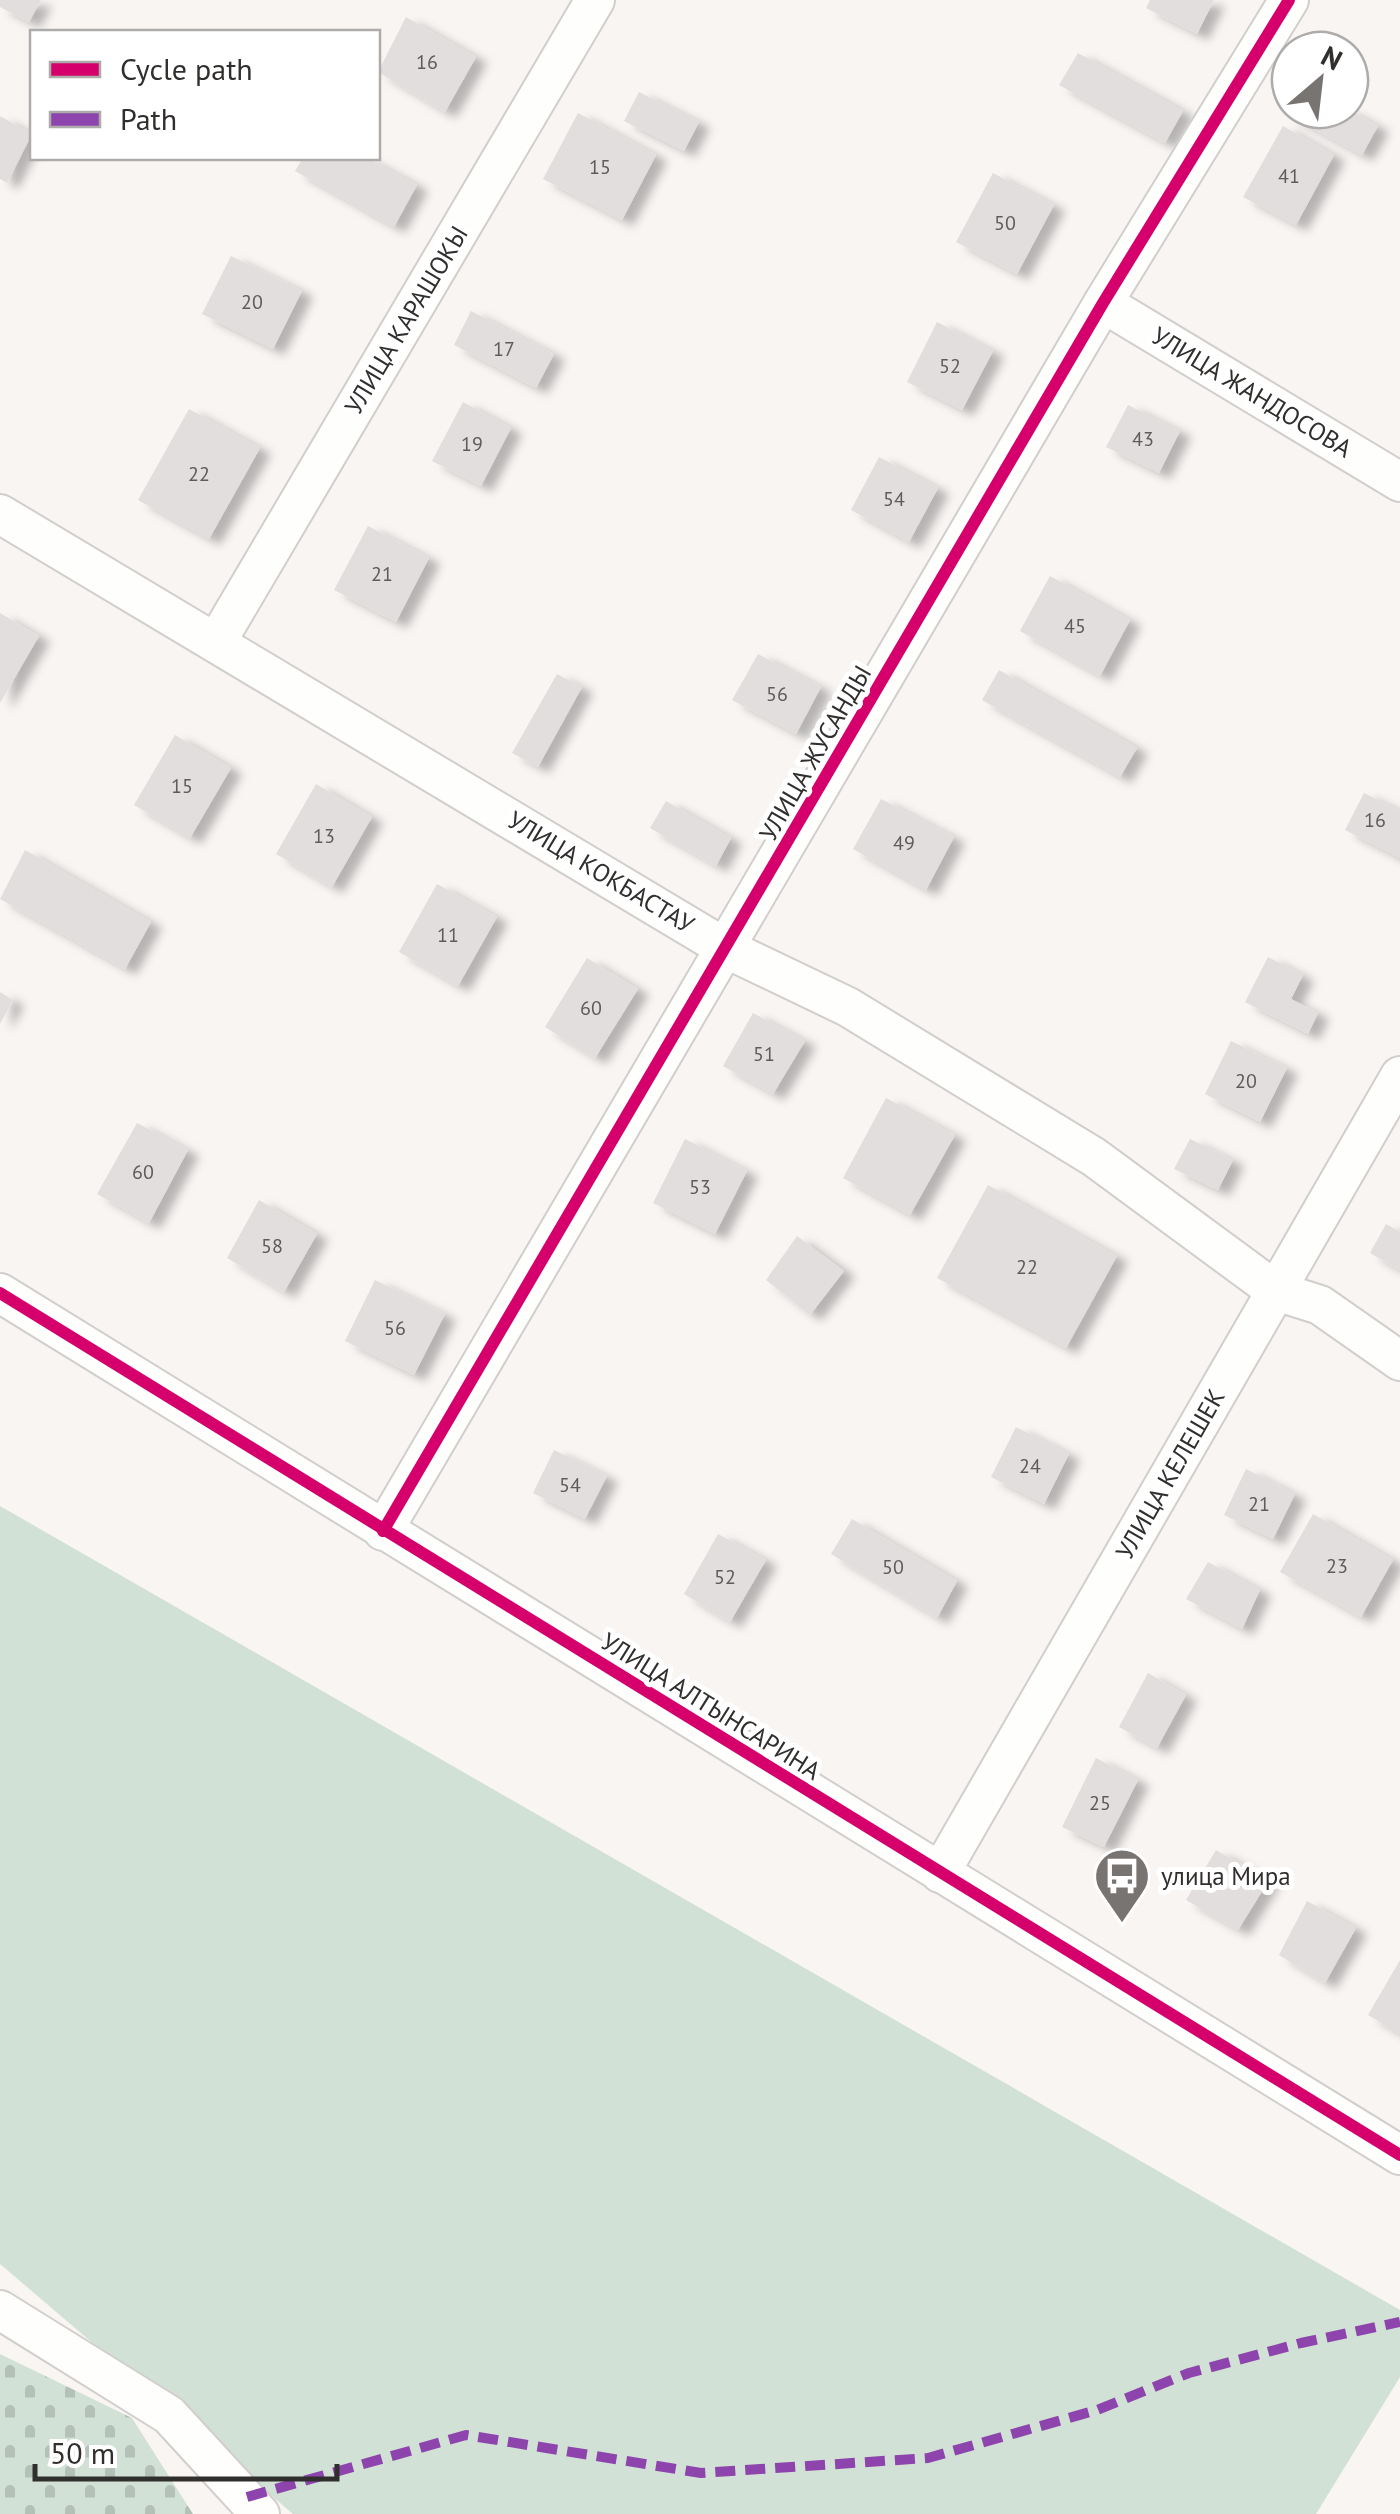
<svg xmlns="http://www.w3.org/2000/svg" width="1400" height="2514" viewBox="0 0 1400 2514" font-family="'PT Sans',sans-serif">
	<defs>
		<pattern id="cemetery-stones" width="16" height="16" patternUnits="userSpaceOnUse" patternTransform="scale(2.5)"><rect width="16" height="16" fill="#d1e1d6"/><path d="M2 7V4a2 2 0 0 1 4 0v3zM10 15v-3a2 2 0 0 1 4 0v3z" fill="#b4c1b8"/></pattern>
		<filter id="shadow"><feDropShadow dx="11" dy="6" stdDeviation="5" flood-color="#0004"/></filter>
	</defs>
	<rect width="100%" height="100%" fill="#f8f5f3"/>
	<polygon fill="#d1e1d6" points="0,1506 1400,2310 1400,2377 1316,2514 293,2514 0,2264"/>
	<polygon fill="url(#cemetery-stones)" points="0,2354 132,2418 193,2514 0,2514"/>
	<g fill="#e1dedd" filter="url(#shadow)">
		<polygon points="0,0 41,0 29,22 0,7"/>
		<polygon points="1150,0 1214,0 1197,34 1146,8"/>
		<polygon points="406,17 476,57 445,112 378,72"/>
		<polygon points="1078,53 1183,111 1165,143 1059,85"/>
		<polygon points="639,92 699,122 684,151 624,121"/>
		<polygon points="1293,110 1349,110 1378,126 1362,155 1290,116"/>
		<polygon points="578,113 656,155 622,220 543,179"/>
		<polygon points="0,116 32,134 7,183 0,179"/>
		<polygon points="1283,126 1334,155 1296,225 1243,197"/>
		<polygon points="303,158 367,158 417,185 394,227 295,171"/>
		<polygon points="993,173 1054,205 1017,274 956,242"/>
		<polygon points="231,256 302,291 273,349 202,314"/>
		<polygon points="471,311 554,354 536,388 454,345"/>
		<polygon points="937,322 993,351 962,410 907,382"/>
		<polygon points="463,402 511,428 481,486 432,461"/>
		<polygon points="1128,405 1180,431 1159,473 1106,447"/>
		<polygon points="189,409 260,448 209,539 138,500"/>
		<polygon points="879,457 938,488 909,542 851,510"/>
		<polygon points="368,526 429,558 396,622 334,590"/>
		<polygon points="1050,576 1130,620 1100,676 1020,631"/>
		<polygon points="0,613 39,636 0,703"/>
		<polygon points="758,654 821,687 796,734 732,700"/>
		<polygon points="999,670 1137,748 1120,777 982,700"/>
		<polygon points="557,674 582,687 538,767 512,753"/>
		<polygon points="175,735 231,768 190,838 134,805"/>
		<polygon points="316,784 372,817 332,887 276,854"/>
		<polygon points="1364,793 1400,811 1400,858 1345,830"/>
		<polygon points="881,799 954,837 926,890 853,849"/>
		<polygon points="666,801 731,838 716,866 650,828"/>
		<polygon points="25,850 151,922 125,969 0,899"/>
		<polygon points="437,884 497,917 458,986 399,952"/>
		<polygon points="1268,957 1303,975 1291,999 1318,1013 1308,1034 1245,1002"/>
		<polygon points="587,958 638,989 595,1058 545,1027"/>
		<polygon points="0,992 13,1000 0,1024"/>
		<polygon points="753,1013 805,1041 773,1094 723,1066"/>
		<polygon points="1231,1041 1287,1068 1260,1122 1205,1094"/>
		<polygon points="886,1098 955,1135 910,1215 843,1178"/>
		<polygon points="137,1123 188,1150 149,1223 97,1194"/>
		<polygon points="685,1139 747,1171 715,1234 653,1203"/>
		<polygon points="1190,1139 1233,1160 1218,1190 1174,1169"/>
		<polygon points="988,1185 1117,1256 1066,1348 937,1278"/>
		<polygon points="259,1200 317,1234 284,1292 227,1258"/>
		<polygon points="1386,1224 1400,1232 1400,1270 1370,1253"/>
		<polygon points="797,1236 844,1271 810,1315 766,1280"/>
		<polygon points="375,1280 445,1314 414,1375 345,1341"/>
		<polygon points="1016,1427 1069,1454 1044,1504 991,1477"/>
		<polygon points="554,1450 607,1476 585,1519 533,1493"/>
		<polygon points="1246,1469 1295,1494 1273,1539 1224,1515"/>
		<polygon points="1313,1514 1393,1560 1361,1617 1280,1572"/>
		<polygon points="852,1519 957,1581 937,1618 831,1554"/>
		<polygon points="718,1534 766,1560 730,1622 684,1594"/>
		<polygon points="1208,1562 1260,1590 1242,1629 1186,1599"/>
		<polygon points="1148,1673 1186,1695 1157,1748 1119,1727"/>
		<polygon points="1096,1758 1138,1780 1104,1847 1062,1827"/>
		<polygon points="1216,1850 1269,1880 1238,1930 1186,1900"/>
		<polygon points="1307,1901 1356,1928 1325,1983 1279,1955"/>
		<polygon points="1400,1960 1400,2034 1368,2015"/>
	</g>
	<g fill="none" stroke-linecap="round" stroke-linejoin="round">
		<g stroke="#d1cecd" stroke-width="42">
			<g id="street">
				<polyline points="1103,303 1400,482"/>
				<polyline points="0,514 727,949 848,1007 1094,1157 1276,1291 1320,1305 1400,1361"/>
				<polyline points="217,641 595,0"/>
				<polyline points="0,1293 1400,2155"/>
				<polyline points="383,1531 1103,303 1289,0"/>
				<polyline points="940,1873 1400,1076"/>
				<polyline points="0,2310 169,2415 260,2514"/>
			</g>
		</g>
		<use href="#street" stroke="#fefefd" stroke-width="38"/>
		<polyline stroke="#8e44ad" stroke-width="10" stroke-dasharray="20 10" stroke-linecap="butt" points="247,2497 466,2435 701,2473 928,2458 1097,2410 1189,2373 1301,2343 1400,2322"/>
		<g stroke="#fff" stroke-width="19">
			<g id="cycleway">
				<polyline points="0,1293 1400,2155"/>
				<polyline points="383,1531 1103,303 1289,0"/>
			</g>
		</g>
		<use href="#cycleway" stroke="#d6006c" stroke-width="12"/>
	</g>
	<defs>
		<g id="bus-pin" transform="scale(2.875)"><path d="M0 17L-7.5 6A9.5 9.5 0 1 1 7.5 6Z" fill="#777472" stroke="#fff"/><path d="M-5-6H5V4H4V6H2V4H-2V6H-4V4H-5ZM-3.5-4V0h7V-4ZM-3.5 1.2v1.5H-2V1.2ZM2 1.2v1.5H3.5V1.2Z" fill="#fff"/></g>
	</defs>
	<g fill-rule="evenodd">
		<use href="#bus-pin" x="1122" y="1876"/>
	</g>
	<g text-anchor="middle" stroke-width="10" stroke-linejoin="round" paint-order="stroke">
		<g font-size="20" fill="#5e5c5a">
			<text x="427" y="69">16</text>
			<text x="600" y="174">15</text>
			<text x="1289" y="183">41</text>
			<text x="1005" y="230">50</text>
			<text x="252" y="309">20</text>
			<text x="504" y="356">17</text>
			<text x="950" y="373">52</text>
			<text x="1143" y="446">43</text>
			<text x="472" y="451">19</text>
			<text x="199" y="481">22</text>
			<text x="894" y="506">54</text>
			<text x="382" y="581">21</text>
			<text x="1075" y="633">45</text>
			<text x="777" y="701">56</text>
			<text x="182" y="793">15</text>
			<text x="1375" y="827">16</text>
			<text x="324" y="843">13</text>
			<text x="904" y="850">49</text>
			<text x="448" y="942">11</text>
			<text x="591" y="1015">60</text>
			<text x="764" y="1061">51</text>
			<text x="1246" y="1088">20</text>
			<text x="143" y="1179">60</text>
			<text x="700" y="1194">53</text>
			<text x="272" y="1253">58</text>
			<text x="1027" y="1274">22</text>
			<text x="395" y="1335">56</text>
			<text x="1030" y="1473">24</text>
			<text x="570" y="1492">54</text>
			<text x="1259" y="1511">21</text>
			<text x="1337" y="1573">23</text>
			<text x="893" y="1574">50</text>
			<text x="725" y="1584">52</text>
			<text x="1100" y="1810">25</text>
		</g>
		<g font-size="25" fill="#312f2d" stroke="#fff">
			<text transform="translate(406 320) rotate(-59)" y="9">УЛИЦА КАРАШОКЫ</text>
			<text transform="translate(1252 392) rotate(31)" y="9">УЛИЦА ЖАНДОСОВА</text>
			<text transform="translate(815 753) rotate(-60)" y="9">УЛИЦА ЖУСАНДЫ</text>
			<text transform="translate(601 872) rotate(31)" y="9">УЛИЦА КОКБАСТАУ</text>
			<text transform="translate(1170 1474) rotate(-60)" y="9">УЛИЦА КЕЛЕШЕК</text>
			<text transform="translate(711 1706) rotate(32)" y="9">УЛИЦА АЛТЫНСАРИНА</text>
		</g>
		<g font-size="25" fill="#312f2d" stroke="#fff" text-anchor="start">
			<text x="1161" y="1885">улица Мира</text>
		</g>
	</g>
	<rect x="30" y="30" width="350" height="130" fill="#ffffff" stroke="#adacab" stroke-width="2.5"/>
	<rect x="50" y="62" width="50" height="15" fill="#d6006c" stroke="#adacab" stroke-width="2.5"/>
	<text x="120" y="80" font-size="30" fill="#312f2d">Cycle path</text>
	<rect x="50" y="112" width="50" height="15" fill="#8e44ad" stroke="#adacab" stroke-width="2.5"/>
	<text x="120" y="130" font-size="30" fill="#312f2d">Path</text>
	<g transform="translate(1320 80) rotate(28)"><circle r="48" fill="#ffffff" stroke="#adacab" stroke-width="2.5"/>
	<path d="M0-8L18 38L0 25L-18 38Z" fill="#777472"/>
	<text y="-15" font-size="28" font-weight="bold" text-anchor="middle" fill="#312f2d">N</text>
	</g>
	<path d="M35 2464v15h302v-15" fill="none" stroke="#312f2d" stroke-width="5"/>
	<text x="50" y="2464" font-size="30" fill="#312f2d" stroke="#ffffff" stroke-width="8" paint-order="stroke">50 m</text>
</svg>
